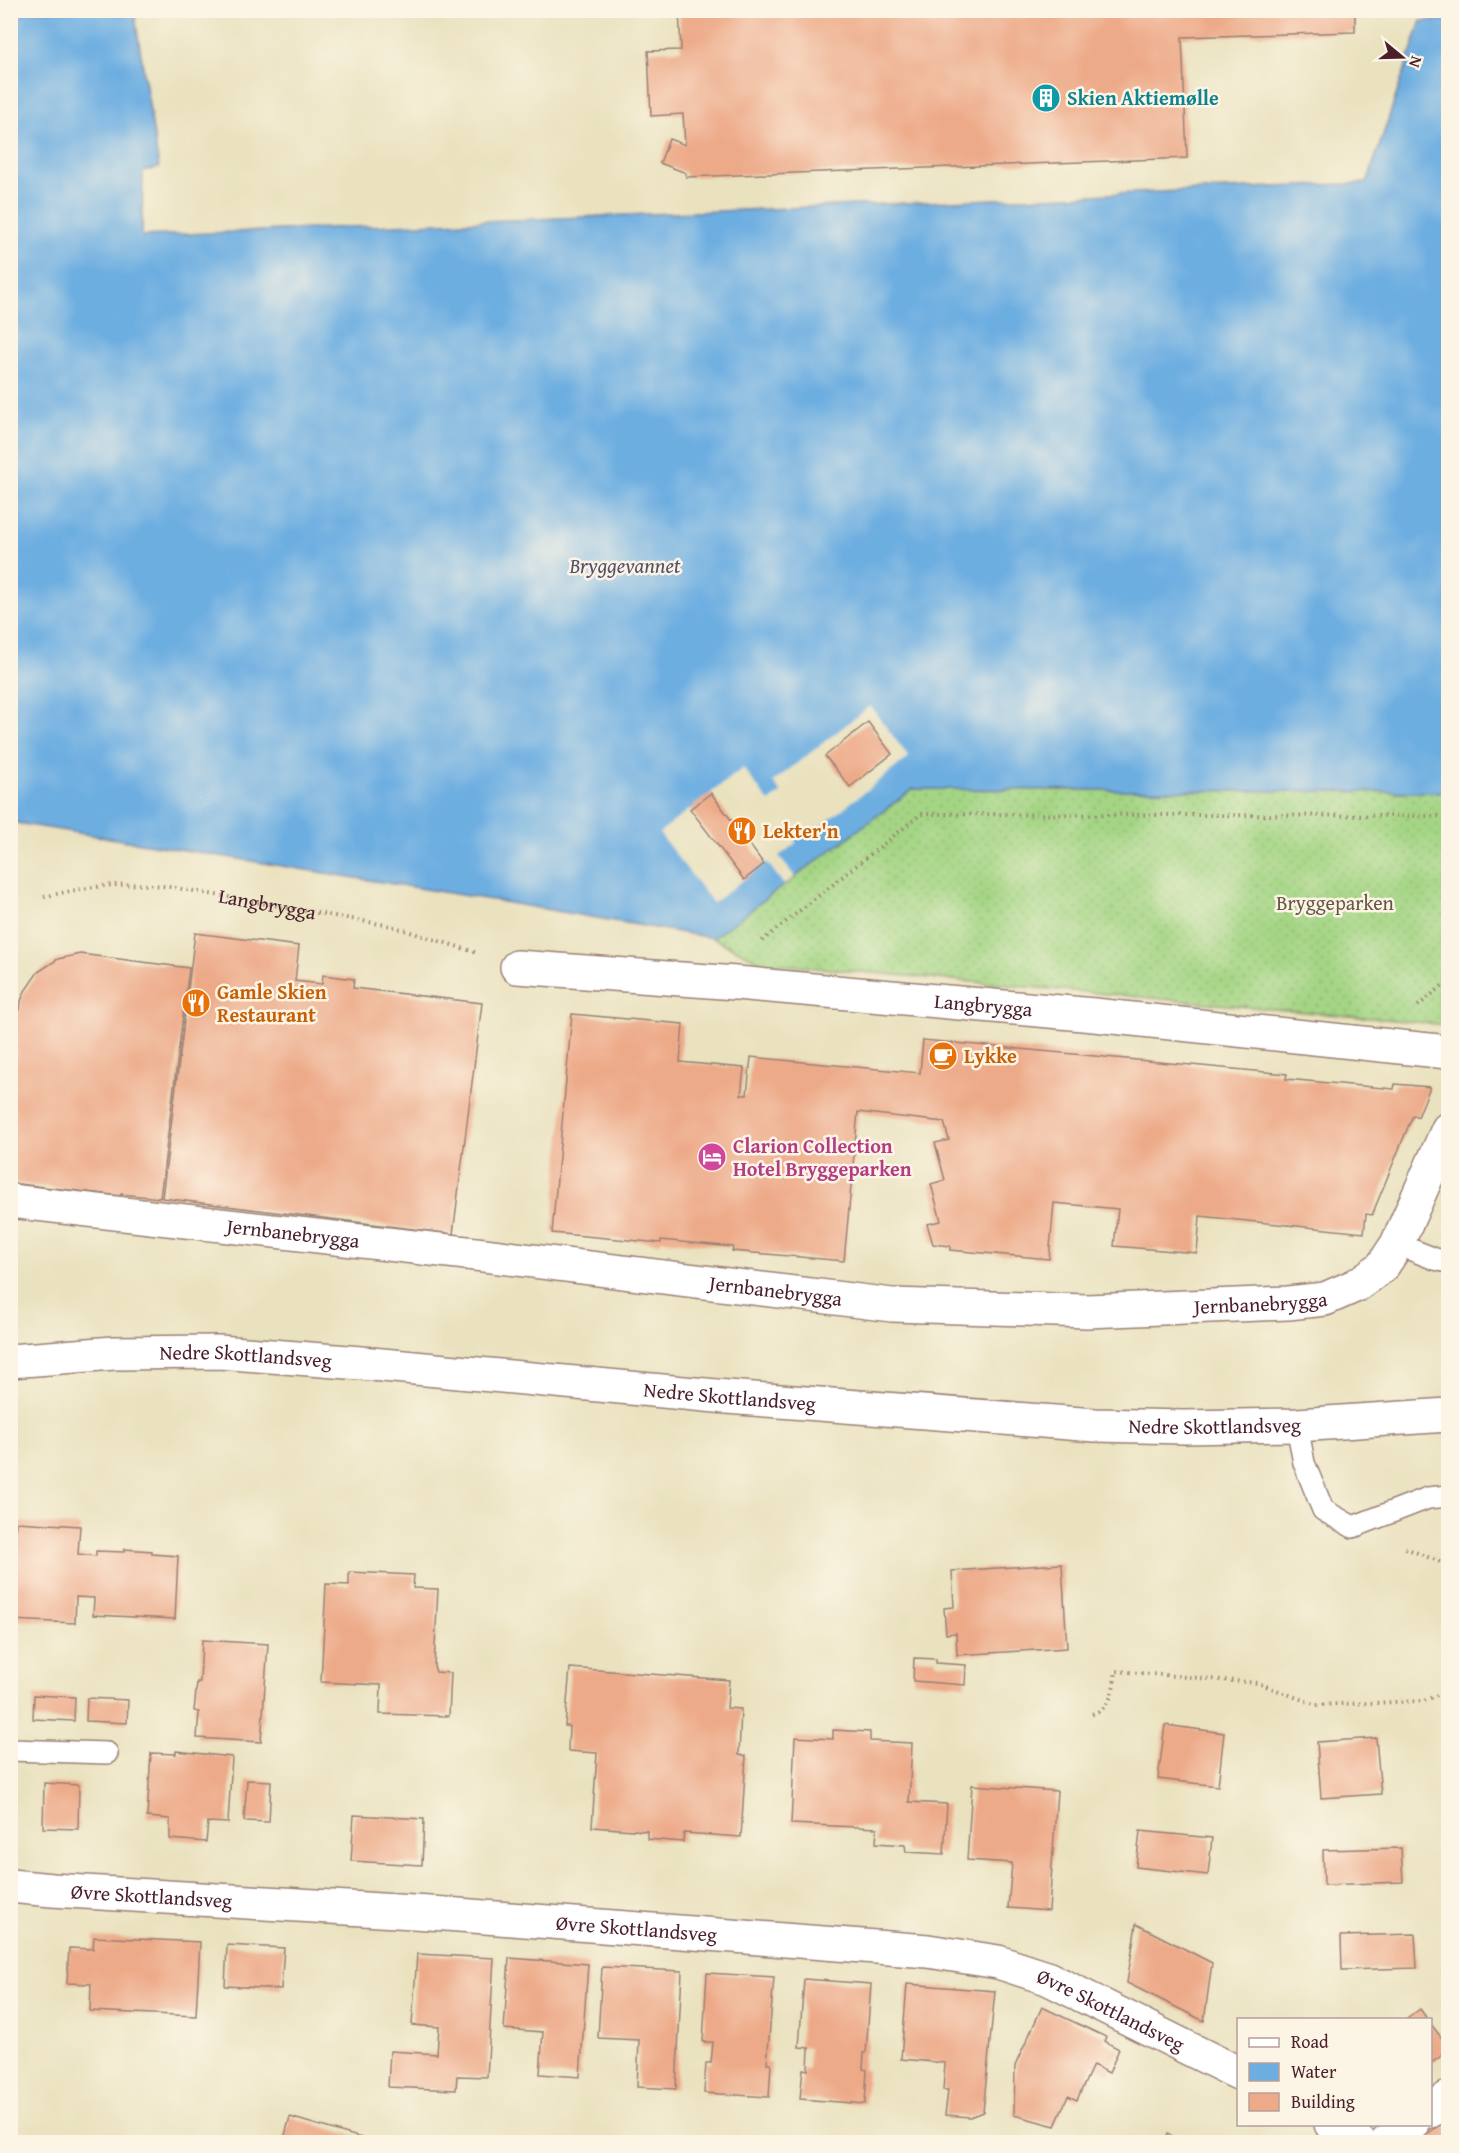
<svg xmlns="http://www.w3.org/2000/svg" width="1459" height="2153" viewBox="0 0 1459 2153" font-family="'Gentium Book Plus',serif">
	<defs>
		<pattern id="grass-dots" width="8" height="8" patternUnits="userSpaceOnUse" patternTransform="scale(1.5)"><rect width="8" height="8" fill="#a4d584"/><path d="M2 2h.1M6 6h.1" fill="none" stroke="#8fb672" stroke-width="1.8" stroke-linecap="round"/></pattern>
	</defs>
	<rect width="100%" height="100%" fill="#fcf5e5"/>
	<filter id="ink" filterUnits="userSpaceOnUse"><feTurbulence type="fractalNoise" baseFrequency=".0167" numOctaves="2"/><feDisplacementMap in="SourceGraphic" scale="12" xChannelSelector="R" yChannelSelector="G"/><feConvolveMatrix kernelMatrix="1 2 1 2 8 2 1 2 1" color-interpolation-filters="sRGB"/></filter>
	<filter id="wash" filterUnits="userSpaceOnUse"><feTurbulence type="fractalNoise" baseFrequency=".008" numOctaves="4" result="noise"/><feDisplacementMap in="SourceGraphic" scale="24" xChannelSelector="R" yChannelSelector="G"/><feGaussianBlur stdDeviation="1.35" result="paint"/><feColorMatrix in="noise" values="0 0 0 0 0 0 0 0 0 0 0 0 0 0 0 0 0 1.4 0 .05"/><feComposite in="paint" operator="in"/></filter>
	<g filter="url(#wash)">
		<rect width="100%" height="100%" fill="#eae2bf"/>
		<polygon fill="url(#grass-dots)" stroke="#777a58" stroke-width="1.5" points="913,789 1448,792 1448,1025 763,963 713,938"/>
		<polygon fill="#6daee1" stroke="#5c6686" stroke-width="1.5" points="27,11 134,11 159,168 143,171 142,236 1367,183 1421,21 1448,20 1448,792 913,789 713,938 492,900 11,822 10,25"/>
		<polygon fill="#eae2bf" points="870,706 909,757 812,833 808,828 794,838 796,843 779,856 795,877 784,885 767,862 713,903 659,833 743,768 769,802 781,793 773,782"/>
		<g id="blocks">
			<g fill="#edaa89">
				<polygon points="679,10 1355,10 1355,32 1182,37 1187,158 686,177 686,173 660,163 669,139 685,145 683,114 651,116 648,51 681,50"/>
				<polygon points="868,722 892,754 850,787 825,756"/>
				<polygon points="711,793 764,864 744,880 690,809"/>
				<polygon points="195,933 299,946 295,981 322,984 323,975 354,979 353,988 482,1003 453,1234 162,1198"/>
				<polygon points="80,954 189,968 160,1198 121,1194 121,1196 10,1183 10,1087 16,1041 10,1040 10,1009 20,1010 21,1001 25,991 38,972 58,959"/>
				<polygon points="572,1014 683,1024 680,1062 744,1068 741,1095 747,1095 751,1057 920,1073 923,1040 1287,1074 1286,1079 1394,1089 1395,1084 1430,1087 1418,1117 1413,1115 1372,1215 1366,1214 1364,1233 1200,1216 1197,1253 1114,1246 1118,1209 1054,1203 1049,1259 950,1250 950,1246 933,1244 927,1224 941,1221 931,1184 945,1180 935,1143 949,1140 944,1122 858,1112 844,1261 732,1251 733,1247 661,1240 661,1243 552,1233"/>
				<polygon points="16,1522 80,1526 78,1554 96,1556 96,1551 124,1552 124,1549 152,1551 152,1554 178,1556 175,1619 93,1615 94,1598 76,1597 75,1623 11,1620 10,1563 13,1564"/>
				<polygon points="1062,1564 1067,1648 957,1655 956,1633 946,1634 944,1608 954,1607 952,1571"/>
				<polygon points="349,1572 414,1575 413,1588 438,1589 434,1666 436,1672 451,1673 449,1716 380,1714 381,1685 321,1682 326,1584 349,1585"/>
				<polygon points="202,1640 268,1644 261,1742 197,1738 199,1712 194,1711 197,1682 200,1682"/>
				<polygon points="914,1658 936,1659 936,1663 966,1665 965,1685 913,1681"/>
				<polygon points="570,1668 729,1680 727,1708 741,1709 739,1755 746,1756 741,1837 684,1833 683,1842 647,1839 647,1831 592,1827 597,1753 568,1751 569,1726 565,1726"/>
				<polygon points="34,1695 75,1697 74,1721 33,1719"/>
				<polygon points="87,1698 128,1700 127,1723 86,1721"/>
				<polygon points="1165,1725 1224,1733 1218,1786 1158,1779"/>
				<polygon points="833,1730 870,1732 870,1741 912,1743 909,1802 947,1804 944,1854 906,1852 905,1845 876,1843 877,1828 791,1824 795,1737 833,1739"/>
				<polygon points="1376,1738 1381,1794 1321,1798 1317,1742"/>
				<polygon points="176,1751 232,1757 228,1823 208,1822 206,1842 170,1839 170,1819 147,1817 151,1753 176,1754"/>
				<polygon points="247,1780 271,1781 269,1822 244,1821"/>
				<polygon points="44,1783 79,1785 78,1829 43,1828"/>
				<polygon points="972,1785 1057,1791 1049,1911 1008,1908 1012,1863 967,1860"/>
				<polygon points="354,1815 424,1819 422,1865 351,1861"/>
				<polygon points="1140,1831 1212,1838 1208,1875 1136,1867"/>
				<polygon points="1401,1848 1403,1882 1324,1885 1323,1850"/>
				<polygon points="1136,1924 1212,1963 1204,2021 1127,1983"/>
				<polygon points="1415,1934 1417,1968 1342,1970 1341,1936"/>
				<polygon points="94,1937 200,1942 196,2016 90,2011 91,1984 67,1983 69,1948 93,1949"/>
				<polygon points="227,1945 284,1948 281,1989 225,1986"/>
				<polygon points="417,1954 494,1958 487,2077 457,2076 456,2090 388,2087 390,2051 437,2054 439,2027 412,2025"/>
				<polygon points="509,1958 588,1964 580,2077 540,2074 543,2032 504,2029"/>
				<polygon points="602,1967 682,1971 676,2089 637,2087 639,2040 598,2038"/>
				<polygon points="707,1973 774,1977 767,2063 771,2063 769,2097 704,2093 706,2063 711,2063 713,2042 703,2042"/>
				<polygon points="804,1979 871,1984 866,2053 864,2053 863,2069 867,2070 865,2104 800,2099 803,2069 808,2070 809,2048 799,2047"/>
				<polygon points="907,1984 995,1991 983,2112 970,2117 945,2115 948,2090 943,2090 945,2063 901,2059"/>
				<polygon points="1042,2007 1106,2037 1104,2041 1119,2049 1109,2073 1093,2065 1077,2100 1068,2096 1055,2126 1014,2115 1015,2066"/>
				<polygon points="1420,2009 1428,2020 1406,2020"/>
				<polygon points="1430,2023 1448,2046 1448,2051 1430,2064"/>
				<polygon points="290,2117 365,2139 365,2142 283,2142"/>
				<polygon points="1448,2119 1448,2142 1416,2142"/>
				<polygon points="1168,2134 1187,2142 1165,2142"/>
			</g>
		</g>
	</g>
	<g filter="url(#ink)">
		<use href="#blocks" fill-opacity="0" stroke="#9a8075" stroke-width="1.5"/>
		<g fill="none" stroke-linecap="round" stroke-linejoin="round">
			<g stroke="#9a8075" stroke-width="24">
				<g id="lane">
					<polyline points="1397,1244 1435,1259 1448,1262"/>
					<polyline points="1297,1425 1304,1463 1323,1510 1353,1527 1428,1498 1448,1496"/>
					<polyline points="10,1750 107,1753"/>
				</g>
			</g>
			<g stroke="#9a8075" stroke-width="36">
				<g id="street">
					<path id="s2" d="M517,967L736,983L1094,1015L1448,1052"/>
					<path id="s3" d="M10,1201L484,1255L892,1305L1087,1311L1288,1303L1325,1299L1357,1285L1382,1267L1397,1244L1448,1129"/>
					<path id="s4" d="M10,1886L52,1890L446,1914L928,1951L998,1962L1047,1978L1238,2073"/>
					<polyline points="1430,2111 1448,2098"/>
					<polyline points="1331,2124 1360,2142"/>
					<polyline points="1388,2142 1412,2124"/>
				</g>
			</g>
			<g stroke="#9a8075" stroke-width="36">
				<g id="primary">
					<path id="s5" d="M10,1361L114,1353L219,1352L361,1363L727,1397L1095,1425L1184,1427L1297,1425L1448,1415"/>
				</g>
			</g>
			<g stroke="#9a8075" stroke-width="4" stroke-dasharray="1.5 4.5" stroke-linecap="butt">
				<path id="s1" d="M44,897C89,886 125,881 171,887L391,926L478,953"/>
				<polyline points="762,941 921,814 1448,816"/>
				<polyline points="1418,1006 1448,981"/>
				<polyline points="1405,1548 1448,1565"/>
				<path d="M1092,1714C1112,1708 1113,1690 1116,1671L1258,1683L1316,1705L1424,1701L1448,1690"/>
			</g>
			<use href="#lane" stroke="#fff" stroke-width="21"/>
			<use href="#street" stroke="#fff" stroke-width="33"/>
			<use href="#primary" stroke="#fff" stroke-width="33"/>
		</g>
	</g>
	<defs>
		<g id="building-disc" transform="scale(1.5)"><circle r="9.5" fill="#0f9aa8" stroke="#fcf5e5"/><path d="M-4-6H4V6H1V3H-1V6H-4ZM-2.5-4.3h1.7v1.8h-1.7ZM.8-4.3h1.7v1.8H.8ZM-2.5-1h1.7V.8h-1.7ZM.8-1h1.7V.8H.8Z" fill="#fff"/></g>
		<g id="restaurant-disc" transform="scale(1.5)"><circle r="9.5" fill="#e8710a" stroke="#fcf5e5"/><path d="M-5-6h1v4h1v-4h1v4h1v-4h1v5L-1.5 .5V6h-2V.5L-5-1ZM5-6V6H3V1.5H1.5Q1.5-4 5-6Z" fill="#fff"/></g>
		<g id="cafe-disc" transform="scale(1.5)"><circle r="9.5" fill="#e8710a" stroke="#fcf5e5"/><path d="M-5.5-4.5H6V0H3Q3 3.5 0 3.5H-2.5Q-5.5 3.5-5.5 0ZM3-3.2v2h1.7v-2ZM-6 4.5H4V6H-6Z" fill="#fff"/></g>
		<g id="hotel-disc" transform="scale(1.5)"><circle r="9.5" fill="#d1479c" stroke="#fcf5e5"/><path d="M-6-4.5h1.5V1H6V5H4.5V3h-9V5H-6ZM-4 0a1.8 1.8 0 1 1 3.6 0ZM.5 0V-2.5h3Q6-2.5 6 0Z" fill="#fff"/></g>
	</defs>
	<g fill-rule="evenodd">
		<use href="#building-disc" x="1046" y="98"/>
		<use href="#restaurant-disc" x="742" y="831"/>
		<use href="#restaurant-disc" x="196" y="1003"/>
		<use href="#cafe-disc" x="943" y="1056"/>
		<use href="#hotel-disc" x="712" y="1157"/>
	</g>
	<g text-anchor="middle" stroke-width="5" stroke-linejoin="round" paint-order="stroke">
		<g font-size="20" font-weight="bold" fill="#0d838f" stroke="#fcf5e5" text-anchor="start">
			<text x="1067" y="105">Skien Aktiemølle</text>
		</g>
		<g font-size="20" font-weight="bold" fill="#c56008" stroke="#fcf5e5" text-anchor="start">
			<text x="763" y="838">Lekter'n</text>
			<text x="217" y="999">Gamle Skien<tspan x="217" dy="23">Restaurant</tspan></text>
			<text x="964" y="1063">Lykke</text>
		</g>
		<g font-size="20" fill="#655646" stroke="#fcf5e5">
			<text x="1335" y="910">Bryggeparken</text>
		</g>
		<g font-size="20" fill="#4a1f2b" stroke="#fcf5e5">
			<text dy="7" stroke="none"><textPath href="#s1" startOffset="226">Langbrygga</textPath></text>
			<text dy="7" stroke="none"><textPath href="#s2" startOffset="468">Langbrygga</textPath></text>
			<text dy="7" stroke="none"><textPath href="#s3" startOffset="285">Jernbanebrygga</textPath></text>
			<text dy="7" stroke="none"><textPath href="#s3" startOffset="771">Jernbanebrygga</textPath></text>
			<text dy="7" stroke="none"><textPath href="#s3" startOffset="1257">Jernbanebrygga</textPath></text>
			<text dy="7" stroke="none"><textPath href="#s5" startOffset="236">Nedre Skottlandsveg</textPath></text>
			<text dy="7" stroke="none"><textPath href="#s5" startOffset="722">Nedre Skottlandsveg</textPath></text>
			<text dy="7" stroke="none"><textPath href="#s5" startOffset="1208">Nedre Skottlandsveg</textPath></text>
			<text dy="7" stroke="none"><textPath href="#s4" startOffset="142">Øvre Skottlandsveg</textPath></text>
			<text dy="7" stroke="none"><textPath href="#s4" startOffset="628">Øvre Skottlandsveg</textPath></text>
			<text dy="7" stroke="none"><textPath href="#s4" startOffset="1114">Øvre Skottlandsveg</textPath></text>
		</g>
		<g font-size="20" font-weight="bold" fill="#b23c85" stroke="#fcf5e5" text-anchor="start">
			<text x="733" y="1153">Clarion Collection<tspan x="733" dy="23">Hotel Bryggeparken</tspan></text>
		</g>
		<g font-size="21" font-style="italic" fill="#56516b" stroke="#fcf5e5">
			<text x="625" y="573">Bryggevannet</text>
		</g>
	</g>
	<rect width="1459" height="2153" fill="none" stroke="#fcf5e5" stroke-width="36"/>
	<rect x="1237" y="2018" width="195" height="108" fill="#fcf5e5" stroke="#b59f9b" stroke-width="1.5"/>
	<rect x="1249" y="2038" width="30" height="9" fill="#ffffff" stroke="#b59f9b" stroke-width="1.5"/>
	<text x="1291" y="2048" font-size="18" fill="#4a1f2b">Road</text>
	<rect x="1249" y="2063" width="30" height="18" fill="#6daee1" stroke="#b59f9b" stroke-width="1.5"/>
	<text x="1291" y="2078" font-size="18" fill="#4a1f2b">Water</text>
	<rect x="1249" y="2093" width="30" height="18" fill="#edaa89" stroke="#b59f9b" stroke-width="1.5"/>
	<text x="1291" y="2108" font-size="18" fill="#4a1f2b">Building</text>
	<g transform="translate(1402 57) rotate(109)" stroke="#fcf5e5" stroke-width="4.5" paint-order="stroke">
	<path d="M0-4.5L10 22L0 15L-10 22Z" fill="#4a1f2b"/>
	<text y="-9" font-size="16" font-weight="bold" text-anchor="middle" fill="#4a1f2b">N</text>
	</g>
</svg>
